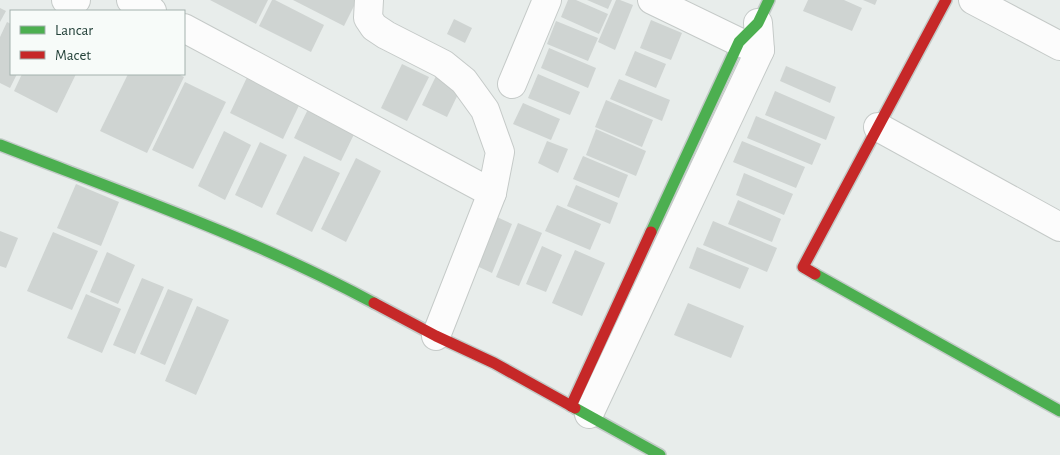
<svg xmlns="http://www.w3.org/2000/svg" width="1060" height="455" viewBox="0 0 1060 455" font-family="'Alegreya Sans',sans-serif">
	<rect width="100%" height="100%" fill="#e8edeb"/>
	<g fill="#cfd4d2">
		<polygon points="210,0 268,0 256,24"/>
		<polygon points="272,0 275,0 324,25 311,52 259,26"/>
		<polygon points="293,0 357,0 344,26"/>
		<polygon points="568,0 576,0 608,14 599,34 561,17"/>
		<polygon points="587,0 612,0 608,9"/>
		<polygon points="616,0 620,0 633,5 615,50 598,42"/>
		<polygon points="808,0 844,0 862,8 852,31 803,11"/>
		<polygon points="863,0 877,0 875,5"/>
		<polygon points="0,8 6,11 0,22"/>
		<polygon points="454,19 472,28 465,43 447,34"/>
		<polygon points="651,20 682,33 671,60 640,48"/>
		<polygon points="556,21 598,38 588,61 547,44"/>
		<polygon points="7,22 11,24 11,74 17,74 10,88 0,83 0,37"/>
		<polygon points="549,48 596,68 588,88 541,68"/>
		<polygon points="635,51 666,64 656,88 625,75"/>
		<polygon points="402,64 429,77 407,121 381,108"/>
		<polygon points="786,66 836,87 830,103 780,81"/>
		<polygon points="251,69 304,95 283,139 230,113"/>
		<polygon points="22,74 76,74 57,113 14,91"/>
		<polygon points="128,74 178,74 184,77 147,153 100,131"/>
		<polygon points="538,74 580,92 570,115 528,98"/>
		<polygon points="436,76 461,88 447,117 422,105"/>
		<polygon points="619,79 670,100 662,121 610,99"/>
		<polygon points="185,82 226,102 193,169 152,150"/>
		<polygon points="775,91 835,117 826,140 765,115"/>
		<polygon points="606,100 653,120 642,147 595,127"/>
		<polygon points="312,101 359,124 341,161 294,138"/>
		<polygon points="523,103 560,119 551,140 513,124"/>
		<polygon points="756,116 821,144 812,165 747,138"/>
		<polygon points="596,129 646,151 636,176 586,155"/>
		<polygon points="224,131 251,145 225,200 198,186"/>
		<polygon points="547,141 568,149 558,173 538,163"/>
		<polygon points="742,141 805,167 796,188 733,162"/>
		<polygon points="260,142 287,155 262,208 235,195"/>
		<polygon points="304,156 340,173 312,232 276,214"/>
		<polygon points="583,156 628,175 619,198 573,179"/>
		<polygon points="356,158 381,171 346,242 321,229"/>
		<polygon points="744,173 793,194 784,215 736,195"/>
		<polygon points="76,184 119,202 101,246 57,228"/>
		<polygon points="576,185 618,203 610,224 567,206"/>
		<polygon points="738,200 781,219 772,242 728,224"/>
		<polygon points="557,205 601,224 590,250 545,231"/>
		<polygon points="488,213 512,224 492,273 468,262"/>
		<polygon points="713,221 777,248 767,272 703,245"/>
		<polygon points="518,223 542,233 519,286 496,277"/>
		<polygon points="0,231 18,238 6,268 0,266"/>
		<polygon points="53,232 98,251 72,310 27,291"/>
		<polygon points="542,246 562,255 546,292 526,284"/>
		<polygon points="697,247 749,268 740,289 689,268"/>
		<polygon points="575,250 605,263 582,316 552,303"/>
		<polygon points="107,252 135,265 118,304 90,292"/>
		<polygon points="142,278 164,287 135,354 113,345"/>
		<polygon points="168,289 193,299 165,365 140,354"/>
		<polygon points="86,294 121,309 102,353 67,338"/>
		<polygon points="688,303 744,326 731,358 674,335"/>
		<polygon points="197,306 229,320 196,395 165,381"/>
	</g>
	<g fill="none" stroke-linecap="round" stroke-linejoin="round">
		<g stroke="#c5cac8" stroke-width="30">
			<g id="street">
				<polyline points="66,0 76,0"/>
				<polyline points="131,0 152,11"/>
				<polyline points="369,0 368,18 374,27 386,35 443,64 464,81 485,110 500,152 492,193 436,336"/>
				<polyline points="652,0 739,42 760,50"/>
				<polyline points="973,0 1060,46"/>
				<polyline points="184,28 492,193"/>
				<polyline points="512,84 547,0"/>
				<polyline points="878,127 1060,227"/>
				<polyline points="589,414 760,50 758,23"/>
			</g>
		</g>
		<g stroke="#c3cbc8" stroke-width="14">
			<g id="fast">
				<path d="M0,145C126,194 255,239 374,303"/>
				<polyline points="651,232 739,42 758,23 769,0"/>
				<polyline points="815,274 1060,411"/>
				<polyline points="575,408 660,455"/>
			</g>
		</g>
		<g stroke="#c3cbc8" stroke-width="14">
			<g id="jam">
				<polyline points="815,274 803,267 946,0"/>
				<polyline points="374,303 436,336 494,363 575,408"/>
				<polyline points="571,406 651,232"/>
			</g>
		</g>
		<use href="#street" stroke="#fcfcfc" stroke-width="28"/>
		<use href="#fast" stroke="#4caf50" stroke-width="11"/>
		<use href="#jam" stroke="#c62828" stroke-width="11"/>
	</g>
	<rect x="10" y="10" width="175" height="65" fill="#f7fbf9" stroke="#a3b1ad"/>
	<rect x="20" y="26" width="25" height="8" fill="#4caf50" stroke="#a3b1ad"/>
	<text x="55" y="35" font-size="15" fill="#24423a">Lancar</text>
	<rect x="20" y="51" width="25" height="8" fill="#c62828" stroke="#a3b1ad"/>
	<text x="55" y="60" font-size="15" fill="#24423a">Macet</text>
</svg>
